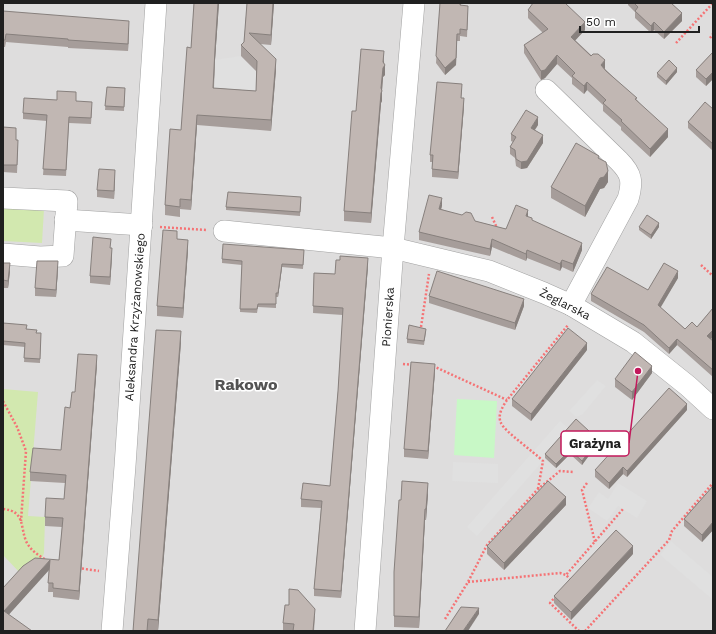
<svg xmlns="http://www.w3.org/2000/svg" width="716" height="634" viewBox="0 0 716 634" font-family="'Work Sans',sans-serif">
	<rect width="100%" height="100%" fill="#f0ece7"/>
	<g fill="#dedddd">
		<polygon points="3,3 409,3 359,631 3,631"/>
		<polygon points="421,3 713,3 713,631 371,631"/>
	</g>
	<g fill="#d2e8af">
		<polygon points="3,207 44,209 42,243 3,241"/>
		<path d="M3,389L38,392L28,516L45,517L44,553C41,564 31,569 22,575L3,555Z"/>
	</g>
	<polygon fill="#c8f8c6" points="457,399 497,401 494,458 454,455"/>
	<g fill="#e0e0e0">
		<polygon points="241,56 257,71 256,101 213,98 215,60"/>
		<polygon points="597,380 606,386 583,414 576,417 569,411"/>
		<polygon points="560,421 570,430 477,536 467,527"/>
		<polygon points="453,462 498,464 498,483 452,481"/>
		<polygon points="618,483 647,501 637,518 618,506 607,521 588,508 599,492 608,499"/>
		<polygon points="671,541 713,577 713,600 660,555"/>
	</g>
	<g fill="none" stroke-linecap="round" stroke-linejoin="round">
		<g stroke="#a1a1a1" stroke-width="22">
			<g id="minor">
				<path d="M546,90L619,161C632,174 633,182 628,199L571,305"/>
				<polyline points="3,198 67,201 63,256 40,257 3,254"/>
				<polyline points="65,220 142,225"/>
				<polyline points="224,231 393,248 489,271 544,293 571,305 633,342 688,386 713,409"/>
				<polyline points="112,631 125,466 156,3"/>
				<polyline points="365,631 393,248 414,3"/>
			</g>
		</g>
		<g stroke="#f57375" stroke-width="2.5" stroke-dasharray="2 2" stroke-linecap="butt">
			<polyline points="710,38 713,34"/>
			<polyline points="676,43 713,3"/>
			<polyline points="492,217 497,228"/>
			<polyline points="160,227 207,230"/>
			<polyline points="701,265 713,276"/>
			<polyline points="421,327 429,274"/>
			<polyline points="403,364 414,365"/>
			<polyline points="433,366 507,400"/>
			<polyline points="3,401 17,427 26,451 21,521"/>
			<polyline points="587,483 582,490 595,542"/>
			<path d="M538,489L543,461C534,452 504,431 501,423C497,415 503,406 507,400L568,325"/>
			<path d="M3,509C25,511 20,526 26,541C30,550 38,555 46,560"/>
			<polyline points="78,568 99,571"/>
			<polyline points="571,580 566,575 623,509"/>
			<polyline points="468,582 560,573 566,575"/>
			<polyline points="556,596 550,603 579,631"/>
			<polyline points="445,619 468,582 487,545 538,489 560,471 573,472"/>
			<polyline points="585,631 669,540 672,531 713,483"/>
		</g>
		<use href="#minor" stroke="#fff" stroke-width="21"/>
	</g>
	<g fill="#a69d9a">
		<polygon points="194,3 219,3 215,60 214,88 256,91 256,71 241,56 241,45 244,42 247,3 274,3 271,45 260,44 276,69 271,131 197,125 191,210 180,209 180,217 165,215 165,205 181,130 191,48"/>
		<polygon points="440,3 461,3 461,5 468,13 467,37 460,36 460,41 457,41 456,65 445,75 436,63"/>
		<polygon points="628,3 671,3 682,21 664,39 654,30 651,33 635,18 635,12 628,5"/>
		<polygon points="528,10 585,30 575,40 605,68 605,69 637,100 668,137 650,157 621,130 621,127 603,111 603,105 587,90 584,94 572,84 572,78 557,64 545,78 541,80 524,53 524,45 543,33 528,18"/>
		<polygon points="3,11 129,28 128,51 68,48 68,47 6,42 5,47 3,47"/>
		<polygon points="713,52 713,79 706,86 696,77 696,70"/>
		<polygon points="384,61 385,75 383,77 382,90 382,101 381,103 371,223 344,221 344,211 356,111"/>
		<polygon points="677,72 666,85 657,77 657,73"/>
		<polygon points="107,87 125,88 124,111 105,110"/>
		<polygon points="462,91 461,98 464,106 458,179 432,177 432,162 430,162 430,155"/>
		<polygon points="76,101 92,108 91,124 69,123 66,176 43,175 47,121 23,119 23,113"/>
		<polygon points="713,109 713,151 688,128 688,122"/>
		<polygon points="538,125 535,130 543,143 527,168 521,169 516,166 515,158 510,154 510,147 513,142 511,141 511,134"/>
		<polygon points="3,127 16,140 18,148 17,173 3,172"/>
		<polygon points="115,178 114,199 97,197 97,190"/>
		<polygon points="608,182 604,188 600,189 585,217 551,198 551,187"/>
		<polygon points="301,201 300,216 226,210 226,207"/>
		<polygon points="442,206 441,209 475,221 506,229 528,217 532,221 582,250 573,272 562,267 560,271 527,258 526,261 492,247 490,256 419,240 419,232"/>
		<polygon points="639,227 659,227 651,239 639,230"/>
		<polygon points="177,239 188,250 183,318 157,316 157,306"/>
		<polygon points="110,248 112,256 110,285 90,283 90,276"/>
		<polygon points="304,250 303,269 282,267 278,297 276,297 276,308 258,307 257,313 240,312 242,265 222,263 222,259"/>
		<polygon points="3,263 10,271 8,288 3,288"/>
		<polygon points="368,266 341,598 314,596 314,589 321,508 301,507 301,499 330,486 338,391 343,315 313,313 314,273 335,274"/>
		<polygon points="58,269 56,297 35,296 35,288"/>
		<polygon points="678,278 660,307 685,329 697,327 713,308 713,337 711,339 713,341 713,377 677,345 669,354 644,332 591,301 591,294 648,290"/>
		<polygon points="429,296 524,306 515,330 429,303"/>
		<polygon points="3,323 27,329 36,333 41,333 40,363 24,362 25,347 3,345"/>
		<polygon points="426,332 424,345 407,343 407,339"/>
		<polygon points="181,342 158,631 148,630 133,631"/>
		<polygon points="587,350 531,421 512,406 512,399"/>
		<polygon points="97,364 79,600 53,597 53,592 48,592 49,569 9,614 3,631 3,588 59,560 62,527 45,526 45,517 64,499 65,483 30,481 30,472 61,450 70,408 75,392"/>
		<polygon points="435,371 428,459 404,457 404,449"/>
		<polygon points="652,373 632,400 615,387 615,379"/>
		<polygon points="687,410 627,477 623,474 609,489 595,477 595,470"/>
		<polygon points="589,435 596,446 582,465 570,454 556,468 545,458 545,454"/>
		<polygon points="713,486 713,530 702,542 684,526 684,519"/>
		<polygon points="428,494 426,520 425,520 419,628 394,627 394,572 401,500"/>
		<polygon points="566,505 504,570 487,554 487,546"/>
		<polygon points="633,554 571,620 554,603 554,596"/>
		<polygon points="315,616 314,631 293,631 293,630 283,630 283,623"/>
	</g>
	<g fill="#87807d">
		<polygon points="218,3 219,3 215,60 213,99 215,49"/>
		<polygon points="273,3 274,3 271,45 271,35"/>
		<polygon points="682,13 682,21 664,39 664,32"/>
		<polygon points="129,21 129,28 128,51 128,44"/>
		<polygon points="585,22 585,30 571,45 571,37"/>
		<polygon points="654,22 654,30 651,33 651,26"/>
		<polygon points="457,34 456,65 445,75 445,68"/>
		<polygon points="384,51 384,66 385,65 385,75 383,77 382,91 382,101 381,103 371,223 371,213"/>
		<polygon points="557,55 557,64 545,78 541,80 541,71"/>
		<polygon points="276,59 276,69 271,131 271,120"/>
		<polygon points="605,60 605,68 601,73 601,65"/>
		<polygon points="677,68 677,72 666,85 666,81"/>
		<polygon points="713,72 713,79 706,86 706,79"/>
		<polygon points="587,82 587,90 584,94 584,86"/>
		<polygon points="464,98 464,106 458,179 458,172"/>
		<polygon points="197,115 197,125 191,210 191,200"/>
		<polygon points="538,117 538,125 531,135 531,128"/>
		<polygon points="668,129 668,137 650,157 650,149"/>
		<polygon points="543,135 543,143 527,168 521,169 521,162"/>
		<polygon points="115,170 115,178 114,199 114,191"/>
		<polygon points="608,171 608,182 604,188 600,189 585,217 585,206 600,178"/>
		<polygon points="442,198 442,206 439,216 439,209"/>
		<polygon points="528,210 528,217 526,216"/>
		<polygon points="659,223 659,227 651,239 651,235"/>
		<polygon points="492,239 492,247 490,256 490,249"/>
		<polygon points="188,240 188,250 183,318 183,308"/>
		<polygon points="582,243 582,250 573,272 573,264"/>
		<polygon points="112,248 112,256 110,285 110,277"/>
		<polygon points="527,250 527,258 526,261 526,254"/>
		<polygon points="368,258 368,266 341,598 341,591"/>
		<polygon points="562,260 562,267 560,271 560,264"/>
		<polygon points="58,261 58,269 56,297 56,290"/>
		<polygon points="10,263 10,271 8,288 8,281"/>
		<polygon points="282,264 282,267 278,297 278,293"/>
		<polygon points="678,271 678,278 658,312 658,305"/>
		<polygon points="524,299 524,306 515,330 515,323"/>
		<polygon points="713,330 713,337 707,343 707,336"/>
		<polygon points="181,331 181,342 158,631 158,620"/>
		<polygon points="677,339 677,345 669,354 669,348"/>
		<polygon points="587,343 587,350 531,421 531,414"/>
		<polygon points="97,355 97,364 79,600 79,591"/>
		<polygon points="435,364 435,371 428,459 428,451"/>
		<polygon points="652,366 652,373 632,400 632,392"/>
		<polygon points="687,404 687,410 627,477 627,471"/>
		<polygon points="596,442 596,446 582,465 582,461"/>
		<polygon points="570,450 570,454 556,468 556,464"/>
		<polygon points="623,467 623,474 609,489 609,483"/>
		<polygon points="428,483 428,494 426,520 426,509"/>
		<polygon points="566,497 566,505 504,570 504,563"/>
		<polygon points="425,509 425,520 419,628 419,617"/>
		<polygon points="713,522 713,530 702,542 702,535"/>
		<polygon points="633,546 633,554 571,620 571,612"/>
		<polygon points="50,560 50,569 4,620 4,611"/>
		<polygon points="479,608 479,614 468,631 463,631"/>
	</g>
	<g fill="#c1b7b3" stroke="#87807d">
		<polygon points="194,3 218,3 215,49 213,88 256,91 257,61 241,45 244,42 247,3 273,3 271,35 249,33 276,59 271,120 197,115 191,200 180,199 180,207 165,205 170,129 181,130 187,47 191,48"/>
		<polygon points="440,3 460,3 460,5 468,6 467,30 460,29 460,34 457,34 456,58 445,68 436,56"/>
		<polygon points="533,3 565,3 585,22 571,37 591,56 593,54 598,54 605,60 601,65 606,71 637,98 635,99 668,129 650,149 621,121 622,120 603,103 606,100 587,82 584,86 572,76 575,73 557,55 545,70 541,71 524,45 548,29 528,10"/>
		<polygon points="634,3 671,3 682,13 664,32 654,22 651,26 635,11 638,7"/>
		<polygon points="3,11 129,21 128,44 68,40 68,39 6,34 5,40 3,40"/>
		<polygon points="361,49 384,51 383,62 385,65 383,68 381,88 382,91 381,93 371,213 344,211 352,111 356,111"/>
		<polygon points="713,52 713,72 706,79 696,70"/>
		<polygon points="669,60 677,68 666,81 657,73"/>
		<polygon points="437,82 462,84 461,98 464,98 458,172 432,169 433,155 430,155"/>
		<polygon points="107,87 125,88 124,107 105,106"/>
		<polygon points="57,91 76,92 76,101 92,102 91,118 69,117 66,170 43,169 47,115 23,113 24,98 57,100"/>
		<polygon points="705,102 713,109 713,144 688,122"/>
		<polygon points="526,110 538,117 531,128 543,135 527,161 521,162 516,159 515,150 510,147 516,137 511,134"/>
		<polygon points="3,127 16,128 16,140 18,140 17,165 3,165"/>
		<polygon points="576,143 599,156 598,158 606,162 608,171 604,177 600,178 585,206 551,187"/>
		<polygon points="99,169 115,170 114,191 97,190"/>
		<polygon points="228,192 301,197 300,212 226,207"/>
		<polygon points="429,195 442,198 439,209 462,215 466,212 471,213 475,221 506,229 516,205 528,210 526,216 532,218 532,220 582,243 573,264 562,260 560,264 527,250 526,254 492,239 490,249 419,232"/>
		<polygon points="647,215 659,223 651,235 639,227"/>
		<polygon points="163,230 177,231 177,239 188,240 183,308 157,306"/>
		<polygon points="93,237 111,239 110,248 112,248 110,277 90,276"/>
		<polygon points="223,244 304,250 303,265 282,264 278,293 276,293 276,304 258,304 257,309 240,309 242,261 222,259"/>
		<polygon points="340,256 368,258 341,591 314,589 322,501 301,499 303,483 330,486 338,391 343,308 313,306 314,273 335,274 336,260 340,260"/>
		<polygon points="37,261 58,261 56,290 35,288"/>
		<polygon points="3,263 10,263 8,281 3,280"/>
		<polygon points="664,263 678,271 658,305 685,329 692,322 697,327 713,308 713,330 707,336 713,341 713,370 677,339 669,348 644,325 591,294 607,267 648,290"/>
		<polygon points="437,271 524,299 515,323 429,296"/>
		<polygon points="3,323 27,325 26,329 37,330 36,333 41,333 40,359 24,358 25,343 3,341"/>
		<polygon points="409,325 426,329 424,341 407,339"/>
		<polygon points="568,328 587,343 531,414 512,399"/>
		<polygon points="156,330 181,331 158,620 148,619 147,631 133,631"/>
		<polygon points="635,352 652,366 632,392 615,379"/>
		<polygon points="78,354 97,355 79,591 53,588 53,583 48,583 50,560 4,611 32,631 3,631 3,588 23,566 35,558 59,560 63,518 45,517 46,498 64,499 66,475 30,472 33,448 61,450 65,407 70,408 72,392 75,392"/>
		<polygon points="411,362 435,364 428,451 404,449"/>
		<polygon points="669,388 687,404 627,471 623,467 609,483 595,470"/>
		<polygon points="576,419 589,431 587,434 596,442 582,461 570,450 556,464 545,454"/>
		<polygon points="402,481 428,483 426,509 425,509 419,617 394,616 394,572 399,500 401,500"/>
		<polygon points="548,481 566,497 504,563 487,546"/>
		<polygon points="713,486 713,522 702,535 684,519"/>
		<polygon points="616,530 633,546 571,612 554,596"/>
		<polygon points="289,589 298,590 315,609 313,631 293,631 294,624 283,623 285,605 289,605"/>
		<polygon points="461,607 479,608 463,631 445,631"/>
	</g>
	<g text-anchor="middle" stroke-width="3" stroke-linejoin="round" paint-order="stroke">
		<g font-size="12" fill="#202020" stroke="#fff">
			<text transform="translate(565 304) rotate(27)" y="4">Żeglarska</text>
			<text transform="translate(135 317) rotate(-86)" y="4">Aleksandra Krzyżanowskiego</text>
			<text transform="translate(388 317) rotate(-86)" y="4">Pionierska</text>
		</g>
		<g font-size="16" font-weight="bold" fill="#535353" stroke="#fff">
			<text x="246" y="390">Rakowo</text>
		</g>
	</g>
	<path fill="none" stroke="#c2185b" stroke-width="1.5" d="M638 371L629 443"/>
	<circle fill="#c2185b" stroke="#fff" stroke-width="1.5" cx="638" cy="371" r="4"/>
	<rect fill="#fff" stroke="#c2185b" stroke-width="1.5" x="561" y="431" width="68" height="25" rx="4"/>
	<g font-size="13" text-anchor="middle" font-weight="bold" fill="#202020">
		<text x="595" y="448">Grażyna</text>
	</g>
	<rect width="716" height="634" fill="none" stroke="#202020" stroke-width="8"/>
	<path d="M580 26v6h119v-6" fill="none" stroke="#202020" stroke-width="2"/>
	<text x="586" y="26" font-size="12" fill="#202020" stroke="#ffffff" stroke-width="3" paint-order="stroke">50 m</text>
</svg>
